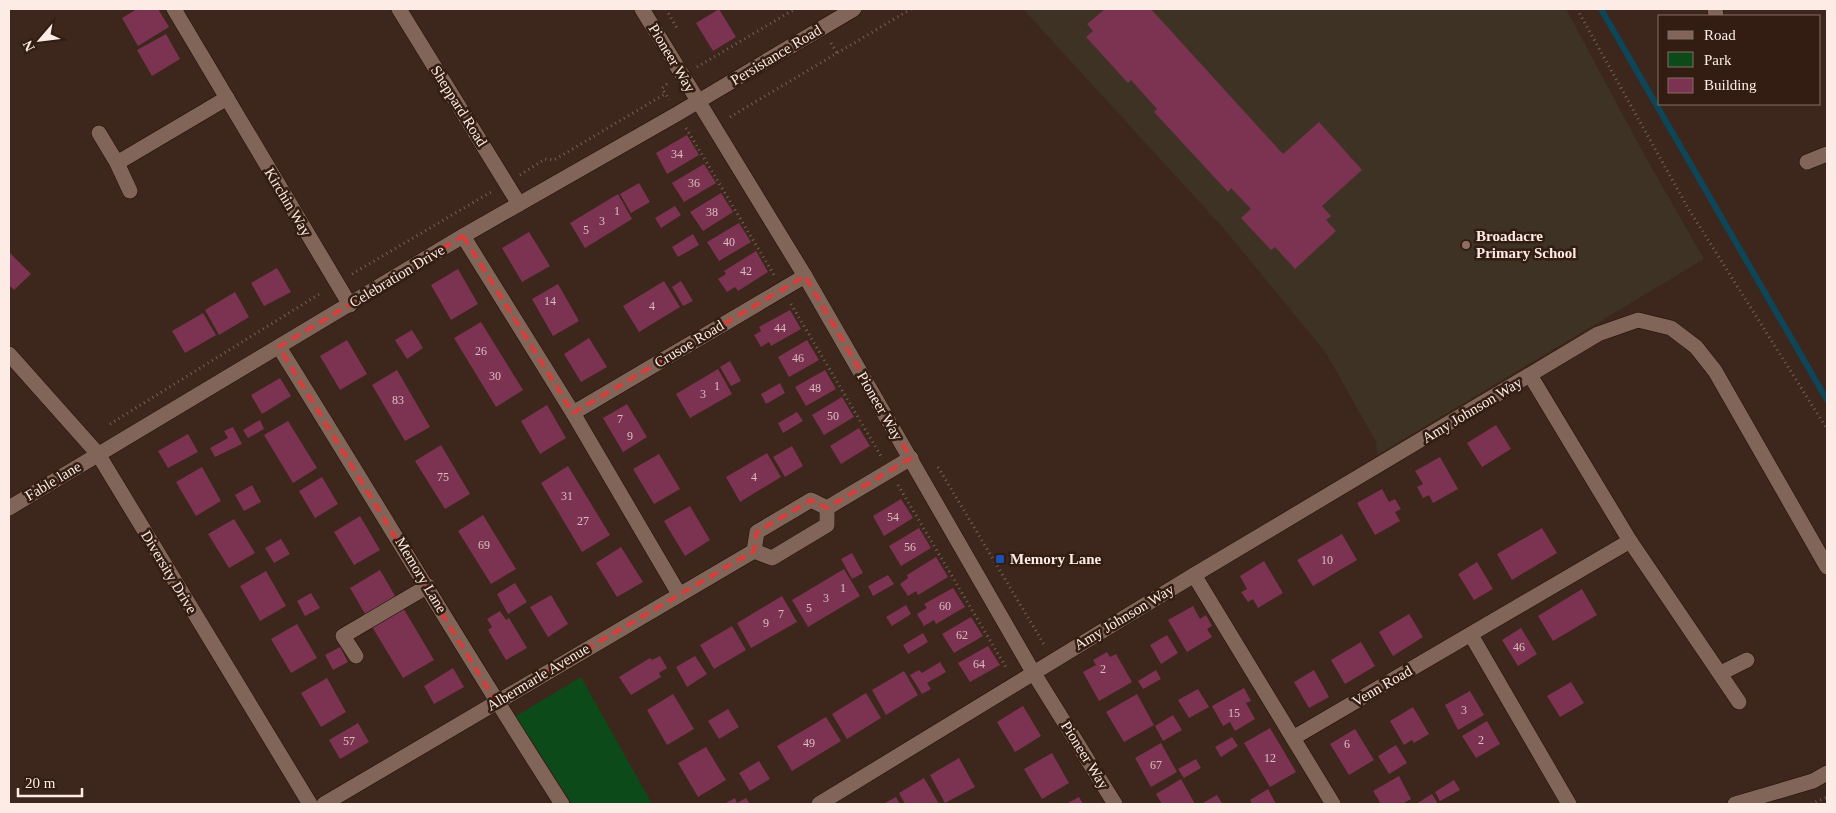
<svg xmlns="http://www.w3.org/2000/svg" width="1836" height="813" viewBox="0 0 1836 813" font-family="Georgia,serif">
	<rect width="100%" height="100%" fill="#3d261b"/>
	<polygon fill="#3d3223" points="1023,9 1566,9 1645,156 1704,259 1377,455 1376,442 1326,353 1225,230"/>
	<polygon fill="#0c4a1a" points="581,677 652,804 572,804 516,716"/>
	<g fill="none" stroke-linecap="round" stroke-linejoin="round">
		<polyline stroke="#0d4658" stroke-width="6" points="1601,9 1827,400"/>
	</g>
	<g fill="#7b3351">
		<polygon points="137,9 158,9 169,27 138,46 122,18"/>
		<polygon points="719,9 736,37 713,51 696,23"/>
		<polygon points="1105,9 1151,9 1283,154 1319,122 1362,170 1322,206 1331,216 1326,220 1336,231 1295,269 1275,247 1271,250 1241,218 1251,209 1231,188 1228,192 1154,112 1157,109 1131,80 1128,83 1086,37 1093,31 1087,24"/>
		<polygon points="166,34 180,59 152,76 137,50"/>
		<polygon points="687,135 699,155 667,174 656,153"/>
		<polygon points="704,164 716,183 684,202 672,183"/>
		<polygon points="639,183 650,202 631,213 620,194"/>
		<polygon points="721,193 733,212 703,231 690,212"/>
		<polygon points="618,194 632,219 585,248 570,223"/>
		<polygon points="675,206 681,215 661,228 655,218"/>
		<polygon points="739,223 751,242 719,261 707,242"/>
		<polygon points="529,232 550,266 522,282 502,248"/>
		<polygon points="693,234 699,245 678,257 672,247"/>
		<polygon points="756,251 768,272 738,291 735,287 727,292 718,279 726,274 724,271"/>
		<polygon points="9,252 31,274 14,290 9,285"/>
		<polygon points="277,268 291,292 264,306 251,283"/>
		<polygon points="458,269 478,304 451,320 431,285"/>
		<polygon points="664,281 680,307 639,332 623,306"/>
		<polygon points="681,281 693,301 683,306 672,287"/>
		<polygon points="558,284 579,321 553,336 532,299"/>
		<polygon points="235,292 249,317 219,335 205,310"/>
		<polygon points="790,310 801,329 771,346 769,342 761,347 754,335 761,331 759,327"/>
		<polygon points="203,313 216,335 185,353 172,331"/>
		<polygon points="481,322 523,390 496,407 454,338"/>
		<polygon points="412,330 423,348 407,359 395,340"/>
		<polygon points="589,338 607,367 581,382 564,354"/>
		<polygon points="347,340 367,374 340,390 320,356"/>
		<polygon points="807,340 819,360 789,377 778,357"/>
		<polygon points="730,361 741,381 731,386 720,367"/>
		<polygon points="718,369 732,394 690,418 676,394"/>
		<polygon points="397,370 430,427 405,441 372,385"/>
		<polygon points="825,370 836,389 806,406 795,387"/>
		<polygon points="280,378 291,396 262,414 251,395"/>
		<polygon points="780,383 785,393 766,404 761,394"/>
		<polygon points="842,397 854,417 824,435 812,415"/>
		<polygon points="627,404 647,437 623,452 603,418"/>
		<polygon points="547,405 566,438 540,454 521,421"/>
		<polygon points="797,412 803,421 783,433 778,423"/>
		<polygon points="260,420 264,429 248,438 243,430"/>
		<polygon points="288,421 317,468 293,483 264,435"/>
		<polygon points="1496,425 1511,449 1482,467 1467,443"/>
		<polygon points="233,427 242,444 215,457 210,448 228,438 224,431"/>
		<polygon points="859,428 870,446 841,464 830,446"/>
		<polygon points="188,434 198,452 168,468 158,451"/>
		<polygon points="441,445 470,494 445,509 415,461"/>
		<polygon points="792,446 803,466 785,477 773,457"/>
		<polygon points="767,453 781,477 740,502 726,477"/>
		<polygon points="659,454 680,489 654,504 633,469"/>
		<polygon points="1440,457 1458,489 1433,503 1429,495 1423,498 1417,487 1423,484 1415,471"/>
		<polygon points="568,466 610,535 582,552 541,483"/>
		<polygon points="202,467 221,501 196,516 176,482"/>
		<polygon points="322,477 338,504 315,518 299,491"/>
		<polygon points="252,485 261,502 244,511 235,495"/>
		<polygon points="1382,489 1389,502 1395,499 1401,509 1395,512 1400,521 1375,535 1357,503"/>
		<polygon points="901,499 913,518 884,536 873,516"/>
		<polygon points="690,506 710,540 685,556 664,521"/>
		<polygon points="483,515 516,569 491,584 458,531"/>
		<polygon points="360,516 380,550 354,565 334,532"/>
		<polygon points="234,519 255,553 229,568 208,534"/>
		<polygon points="919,528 931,548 901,566 889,546"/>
		<polygon points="1542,528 1557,553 1512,580 1497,554"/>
		<polygon points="1342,534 1357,560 1313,586 1297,560"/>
		<polygon points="281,539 290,554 274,563 265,548"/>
		<polygon points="621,547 643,582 617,597 596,563"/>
		<polygon points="852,553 863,573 852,579 841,559"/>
		<polygon points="936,557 948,577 918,595 916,591 908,596 900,584 908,578 907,575"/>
		<polygon points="1264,561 1283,593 1258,608 1253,599 1248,602 1241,592 1247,589 1240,576"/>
		<polygon points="1477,562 1493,589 1474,600 1458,574"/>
		<polygon points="844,569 860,596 808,627 792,600"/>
		<polygon points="380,570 398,601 368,619 350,588"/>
		<polygon points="266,571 286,606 260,621 240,586"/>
		<polygon points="888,575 894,584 873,596 868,586"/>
		<polygon points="515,583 527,602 508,614 497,594"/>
		<polygon points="953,588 965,607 936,624 934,620 924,626 917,614 927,608 924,604"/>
		<polygon points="1582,589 1597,615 1553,641 1538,616"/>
		<polygon points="311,593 320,608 305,616 297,601"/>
		<polygon points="551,595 568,624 548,637 530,607"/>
		<polygon points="782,596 797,622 751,648 737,623"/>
		<polygon points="906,605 911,614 892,626 886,617"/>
		<polygon points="402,606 434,660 403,678 371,625"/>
		<polygon points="1193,606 1200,619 1206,615 1212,626 1207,629 1212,637 1187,652 1168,620"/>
		<polygon points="500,611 506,620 509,618 527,648 506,660 488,630 492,627 487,619"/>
		<polygon points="1409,614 1423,637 1393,656 1379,632"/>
		<polygon points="971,617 983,636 954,653 942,634"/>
		<polygon points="297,624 317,658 291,673 271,639"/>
		<polygon points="732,626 746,650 714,669 700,645"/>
		<polygon points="1521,628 1537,654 1518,666 1502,640"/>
		<polygon points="923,633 928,642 908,654 903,645"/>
		<polygon points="1167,635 1178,653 1161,664 1150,645"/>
		<polygon points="1361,642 1375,666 1345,684 1331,660"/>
		<polygon points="988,646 1000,665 970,682 958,663"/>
		<polygon points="340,647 348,662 333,670 325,655"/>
		<polygon points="1107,652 1110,657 1116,654 1132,682 1099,701 1083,672 1096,665 1093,660"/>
		<polygon points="660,656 667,668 659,673 661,677 631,695 619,677 650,658 652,660"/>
		<polygon points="695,656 707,674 687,687 676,667"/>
		<polygon points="940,662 946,672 927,683 931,689 922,694 910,675 919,670 922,673"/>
		<polygon points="453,668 464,687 434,704 424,686"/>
		<polygon points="1156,670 1161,679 1143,689 1138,681"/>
		<polygon points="1314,670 1329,697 1309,708 1294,682"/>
		<polygon points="904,671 918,695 886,715 872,690"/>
		<polygon points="327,678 346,712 321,727 301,693"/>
		<polygon points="1571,682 1584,703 1560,717 1547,696"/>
		<polygon points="1244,688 1251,701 1246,703 1255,719 1235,731 1230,722 1223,726 1212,706"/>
		<polygon points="1198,689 1209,707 1189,718 1178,700"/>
		<polygon points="1470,691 1484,715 1458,730 1445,705"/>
		<polygon points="866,693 881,718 847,739 832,714"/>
		<polygon points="673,694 694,729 667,745 647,710"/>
		<polygon points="1137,694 1154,725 1124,742 1106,712"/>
		<polygon points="1023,706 1041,736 1015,752 997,722"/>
		<polygon points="1413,707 1429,734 1414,743 1412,740 1404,745 1390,721"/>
		<polygon points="728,709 739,727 719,739 708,721"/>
		<polygon points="1173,715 1182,730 1163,741 1155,726"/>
		<polygon points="826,717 841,741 792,771 777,746"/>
		<polygon points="1487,721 1500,744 1476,758 1462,736"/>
		<polygon points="358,723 369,742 340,759 329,740"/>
		<polygon points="1270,728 1296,772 1270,787 1244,743"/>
		<polygon points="1355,729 1374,760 1349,775 1330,744"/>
		<polygon points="1232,737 1238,746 1221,757 1215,747"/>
		<polygon points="1161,743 1177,772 1151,787 1135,758"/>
		<polygon points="1396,745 1407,763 1389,774 1378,756"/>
		<polygon points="706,747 726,780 698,797 678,763"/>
		<polygon points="1052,753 1069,783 1042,799 1024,769"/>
		<polygon points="959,758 975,787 945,803 930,775"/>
		<polygon points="1196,759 1201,768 1184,778 1178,769"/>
		<polygon points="759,761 770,779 750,791 739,773"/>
		<polygon points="1399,776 1411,799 1402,804 1381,804 1373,791"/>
		<polygon points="924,778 939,804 905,804 899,793"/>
		<polygon points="1181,779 1195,804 1162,804 1156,794"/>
		<polygon points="1454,780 1460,790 1440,801 1435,792"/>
		<polygon points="1268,789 1276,804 1252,804 1250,800"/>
		<polygon points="1432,794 1438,804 1416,804"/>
		<polygon points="1217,795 1222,803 1220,804 1201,804"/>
		<polygon points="896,797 900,804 883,804"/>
		<polygon points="1079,797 1083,804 1066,804"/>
		<polygon points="735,798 737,803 746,798 750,804 724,804"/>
	</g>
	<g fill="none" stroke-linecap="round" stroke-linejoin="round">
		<g stroke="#230e05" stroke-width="16">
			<g id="minor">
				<polyline points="174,9 350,305"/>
				<polyline points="399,9 519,204"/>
				<polyline points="642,9 805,276 1033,672 1115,804"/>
				<polyline points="1715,9 1716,16"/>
				<polyline points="99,133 117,163 227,98"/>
				<polyline points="1807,162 1827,154"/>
				<polyline points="117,163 130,191"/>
				<polyline points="463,236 573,413 679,594"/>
				<path d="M279,347C374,499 465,653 562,804"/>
				<polyline points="9,354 98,454 310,804"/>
				<polyline points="1530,375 1630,541 1739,702"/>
				<polyline points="573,413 805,276"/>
				<polyline points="9,508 463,236 677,114 854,9"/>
				<polyline points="827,508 911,458"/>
				<polyline points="754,551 772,558 827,525 827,508"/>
				<polyline points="1194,575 1333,804"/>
				<polyline points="1471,635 1569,804"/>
				<polyline points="356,656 343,636 428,586"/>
				<polyline points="1721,673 1747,660"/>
				<polyline points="1293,738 1630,541"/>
				<polyline points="324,804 754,551 757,532 811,500 827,508"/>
				<polyline points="819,804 1194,575 1598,334 1638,320 1671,328 1696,347 1715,371 1827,567"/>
				<polyline points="1735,804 1813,781 1827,773"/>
			</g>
		</g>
		<g stroke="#766258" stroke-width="3" stroke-dasharray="1 4" stroke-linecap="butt">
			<polyline points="666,9 678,30"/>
			<polyline points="1577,9 1688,208 1827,429"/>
			<polyline points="831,43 837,53"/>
			<polyline points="697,67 795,9"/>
			<polyline points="667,84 662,88 669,100"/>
			<polyline points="730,117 911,9"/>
			<polyline points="686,128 774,275"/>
			<polyline points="520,175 545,159 554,160 665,94"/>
			<polyline points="352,274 491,192"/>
			<polyline points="791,304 881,456"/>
			<polyline points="110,424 321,293"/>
			<polyline points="938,467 1045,646"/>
			<polyline points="898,485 1007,669"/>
			<polyline points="1811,804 1827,797"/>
		</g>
		<use href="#minor" stroke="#806558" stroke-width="15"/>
	</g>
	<path fill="none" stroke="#da3c3b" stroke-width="4" stroke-dasharray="10 6" stroke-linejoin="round" d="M463,236L573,413L805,276L911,458L827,508L811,500L757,532L754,551L496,702L279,347Z"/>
	<circle fill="#8d6e63" stroke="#331c11" stroke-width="2" cx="1466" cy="245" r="5"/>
	<rect fill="#1a4fb4" stroke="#331c11" stroke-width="2" x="995" y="554" width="10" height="10" rx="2.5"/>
	<g text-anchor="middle" stroke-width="5" stroke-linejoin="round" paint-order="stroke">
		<g font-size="12" fill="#dcbec0">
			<text x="677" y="158">34</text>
			<text x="694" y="187">36</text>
			<text x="617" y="215">1</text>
			<text x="712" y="216">38</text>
			<text x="602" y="225">3</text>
			<text x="586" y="234">5</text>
			<text x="729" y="246">40</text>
			<text x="746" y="275">42</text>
			<text x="550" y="305">14</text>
			<text x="652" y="310">4</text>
			<text x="780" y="332">44</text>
			<text x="481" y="355">26</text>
			<text x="798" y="362">46</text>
			<text x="495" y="380">30</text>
			<text x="717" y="390">1</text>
			<text x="815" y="392">48</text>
			<text x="703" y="398">3</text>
			<text x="398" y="404">83</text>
			<text x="833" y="420">50</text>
			<text x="620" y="423">7</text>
			<text x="630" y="440">9</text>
			<text x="443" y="481">75</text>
			<text x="754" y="481">4</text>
			<text x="567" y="500">31</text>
			<text x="893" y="521">54</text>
			<text x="583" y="525">27</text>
			<text x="484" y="549">69</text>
			<text x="910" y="551">56</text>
			<text x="1327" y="564">10</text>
			<text x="843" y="592">1</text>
			<text x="826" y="602">3</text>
			<text x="945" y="610">60</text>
			<text x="809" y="612">5</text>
			<text x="781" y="618">7</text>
			<text x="766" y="627">9</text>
			<text x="962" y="639">62</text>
			<text x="1519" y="651">46</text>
			<text x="979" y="668">64</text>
			<text x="1103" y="673">2</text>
			<text x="1464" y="714">3</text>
			<text x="1234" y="717">15</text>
			<text x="1481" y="744">2</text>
			<text x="349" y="745">57</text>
			<text x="809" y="747">49</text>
			<text x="1347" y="748">6</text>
			<text x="1270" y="762">12</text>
			<text x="1156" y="769">67</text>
		</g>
		<g font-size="15" fill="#fcece5" stroke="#331c11">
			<text transform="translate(776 55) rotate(-31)" y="5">Persistance Road</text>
			<text transform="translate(672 58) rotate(59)" y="5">Pioneer Way</text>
			<text transform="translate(459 106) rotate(58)" y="5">Sheppard Road</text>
			<text transform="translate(288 202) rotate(59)" y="5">Kirchin Way</text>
			<text transform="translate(397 276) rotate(-31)" y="5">Celebration Drive</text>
			<text transform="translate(689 344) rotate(-31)" y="5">Crusoe Road</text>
			<text transform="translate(880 406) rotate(60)" y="5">Pioneer Way</text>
			<text transform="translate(1472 410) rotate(-31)" y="5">Amy Johnson Way</text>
			<text transform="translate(53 481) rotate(-31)" y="5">Fable lane</text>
			<text transform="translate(169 572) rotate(59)" y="5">Diversity Drive</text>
			<text transform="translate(421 575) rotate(59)" y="5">Memory Lane</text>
			<text transform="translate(1124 617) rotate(-31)" y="5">Amy Johnson Way</text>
			<text transform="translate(538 677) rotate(-31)" y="5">Albermarle Avenue</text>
			<text transform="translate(1382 686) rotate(-30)" y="5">Venn Road</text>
			<text transform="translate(1085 755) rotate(58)" y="5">Pioneer Way</text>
		</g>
		<g font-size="15" font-weight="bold" fill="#fcece5" stroke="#331c11" text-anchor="start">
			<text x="1476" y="241">Broadacre<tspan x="1476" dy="17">Primary School</tspan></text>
			<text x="1010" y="564">Memory Lane</text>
		</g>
	</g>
	<rect width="1836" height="813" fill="none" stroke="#fcece5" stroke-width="20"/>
	<rect x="1658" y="15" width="162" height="90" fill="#331c11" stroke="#836f66"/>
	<rect x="1668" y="31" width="25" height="8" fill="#806558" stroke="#836f66"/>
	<text x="1704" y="40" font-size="15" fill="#fcece5">Road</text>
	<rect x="1668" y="52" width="25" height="15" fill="#0c4a1a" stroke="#836f66"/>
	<text x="1704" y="65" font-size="15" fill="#fcece5">Park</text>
	<rect x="1668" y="78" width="25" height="15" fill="#7b3351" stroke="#836f66"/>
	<text x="1704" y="90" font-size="15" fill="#fcece5">Building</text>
	<g transform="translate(40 40) rotate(242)" stroke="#331c11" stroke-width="4" paint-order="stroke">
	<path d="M0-4L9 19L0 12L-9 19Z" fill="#fcece5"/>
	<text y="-8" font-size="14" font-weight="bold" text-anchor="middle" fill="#fcece5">N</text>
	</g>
	<path d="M18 788v8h64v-8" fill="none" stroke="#fcece5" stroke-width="2.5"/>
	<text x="25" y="788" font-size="15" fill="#fcece5" stroke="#331c11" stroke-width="4" paint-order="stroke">20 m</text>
</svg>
